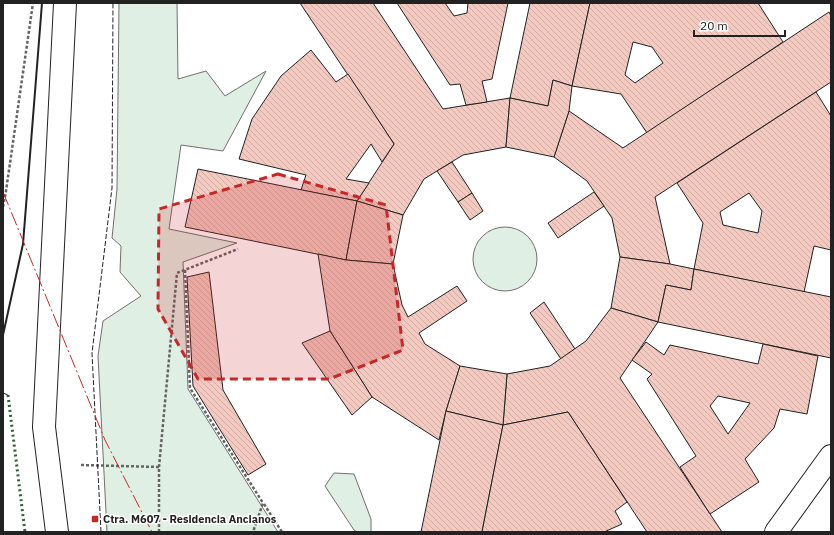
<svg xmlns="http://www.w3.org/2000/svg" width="834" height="535" viewBox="0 0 834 535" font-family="'IBM Plex Sans',sans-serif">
	<defs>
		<pattern id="building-back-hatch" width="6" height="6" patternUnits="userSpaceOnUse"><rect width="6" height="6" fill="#f3c9c0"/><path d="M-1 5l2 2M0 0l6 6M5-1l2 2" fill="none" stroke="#d0aca5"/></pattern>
	</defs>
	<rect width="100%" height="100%" fill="#fff"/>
	<g fill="#e0efe3" stroke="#6f6f6f">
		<polygon points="119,3 177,3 178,79 206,71 225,96 266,71 223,151 181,145 169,229 237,243 183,262 188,389 278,532 107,532 98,356 103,321 141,296 120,272 121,246 112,238 117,189"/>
		<circle cx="505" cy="259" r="32"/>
		<polygon points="334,473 354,474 371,519 371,532 357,532 354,530 325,486"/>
	</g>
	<g fill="url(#building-back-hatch)" stroke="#222" fill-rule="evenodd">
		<polygon points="300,3 373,3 443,109 510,98 506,147 463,155 424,179 403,215 357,201 394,144"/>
		<polygon points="397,3 445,3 454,16 467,13 468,3 508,3 492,79 482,81 487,102 466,105 460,84 450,85"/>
		<polygon points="530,3 590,3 572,86 553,80 548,106 510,98"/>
		<path d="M590,3H758L783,42L647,133L621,94L572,86ZM633,42L652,47L663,63L635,83L625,75Z"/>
		<polygon points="829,12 831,16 831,82 655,197 670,264 620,257 612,218 587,181 554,157 569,111 623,148"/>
		<polygon points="311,50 336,82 348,74 394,144 382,162 371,144 346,179 369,183 357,201 301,190 306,175 239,159 252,119 281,76"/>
		<polygon points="553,80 572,86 569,111 554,157 506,147 510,98 548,106"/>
		<path d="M816,92L831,116V250L814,246L804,292L694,269L703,223L677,183ZM749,193L762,211L758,233L723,225L720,212Z"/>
		<polygon points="452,162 472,193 458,202 437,171"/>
		<polygon points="198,169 357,201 346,260 185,227"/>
		<polygon points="594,192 604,206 558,238 548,223"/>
		<polygon points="472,193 483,211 470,220 458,202"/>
		<polygon points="357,201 403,215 393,264 346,260"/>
		<polygon points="318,254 346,260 393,264 402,305 408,317 457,286 467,301 419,333 425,344 460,366 446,411 439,440 372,397 330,331"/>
		<polygon points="620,257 670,264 694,269 691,290 666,285 658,322 611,308"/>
		<polygon points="694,269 831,297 831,358 658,322 666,285 691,290"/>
		<polygon points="209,272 223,390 266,464 248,475 193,386 187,277"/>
		<polygon points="544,302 575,349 561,359 530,313"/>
		<polygon points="611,308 658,322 620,378 722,532 647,532 568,412 503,425 507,374 550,366 586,341"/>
		<polygon points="330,331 372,397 352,415 302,343"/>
		<path d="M646,342L664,355L670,345L758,364L763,344L818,356L807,414L780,409L774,428L745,459L759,482L710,514L680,467L696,456L647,379L652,374L632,360ZM718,396L750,403L728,434L710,406Z"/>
		<polygon points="460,366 507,374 503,425 446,411"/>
		<polygon points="446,411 503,425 482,532 421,532"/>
		<polygon points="568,412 627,502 615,511 622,524 604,532 482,532 503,425"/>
	</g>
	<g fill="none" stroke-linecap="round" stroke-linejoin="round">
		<g stroke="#222" stroke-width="24">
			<g id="minor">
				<polyline points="57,532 44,427 65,3"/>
				<polyline points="776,532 831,456"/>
			</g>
		</g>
		<g stroke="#646464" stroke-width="2.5" stroke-dasharray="3 2" stroke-linecap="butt">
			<polyline points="3,207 6,191 33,3"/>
			<polyline points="185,270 190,388 263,503 253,532"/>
			<polyline points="81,465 159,467"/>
			<polyline points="264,504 282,532"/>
			<polyline points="159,532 159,467 177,273 238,249"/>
		</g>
		<use href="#minor" stroke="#fff" stroke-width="22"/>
		<polyline stroke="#2f5e38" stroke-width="3" stroke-dasharray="2 3" stroke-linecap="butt" points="8,395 25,532"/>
		<g stroke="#222" stroke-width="1" stroke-dasharray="5 2" stroke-linecap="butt">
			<polyline points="3,393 8,395"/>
			<polyline points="101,532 92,353 112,188 113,3"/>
		</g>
		<polyline stroke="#222" stroke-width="2" points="3,335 23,244 42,3"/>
		<polyline stroke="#c62828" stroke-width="1" stroke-dasharray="14 3 2 3" stroke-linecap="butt" points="3,192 105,440 152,532"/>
	</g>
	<path fill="#c62828" fill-opacity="0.2" stroke="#c62828" stroke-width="3" stroke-dasharray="8 5" stroke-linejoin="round" d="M278,174L386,205L403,350L329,379H198L158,309L159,209Z"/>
	<rect fill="#c62828" stroke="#fff" stroke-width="1.5" x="91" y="515" width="8" height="8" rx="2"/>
	<g text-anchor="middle" stroke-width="3" stroke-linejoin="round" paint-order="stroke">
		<g font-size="11" font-weight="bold" fill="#222" stroke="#fff" text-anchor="start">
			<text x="103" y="523">Ctra. M607 - Residencia Ancianos</text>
		</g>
	</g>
	<rect width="834" height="535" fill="none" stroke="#222222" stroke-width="8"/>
	<path d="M694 30v6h91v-6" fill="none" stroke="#222222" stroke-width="2"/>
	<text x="700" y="30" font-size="12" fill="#222222" stroke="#ffffff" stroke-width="3" paint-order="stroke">20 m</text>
</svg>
